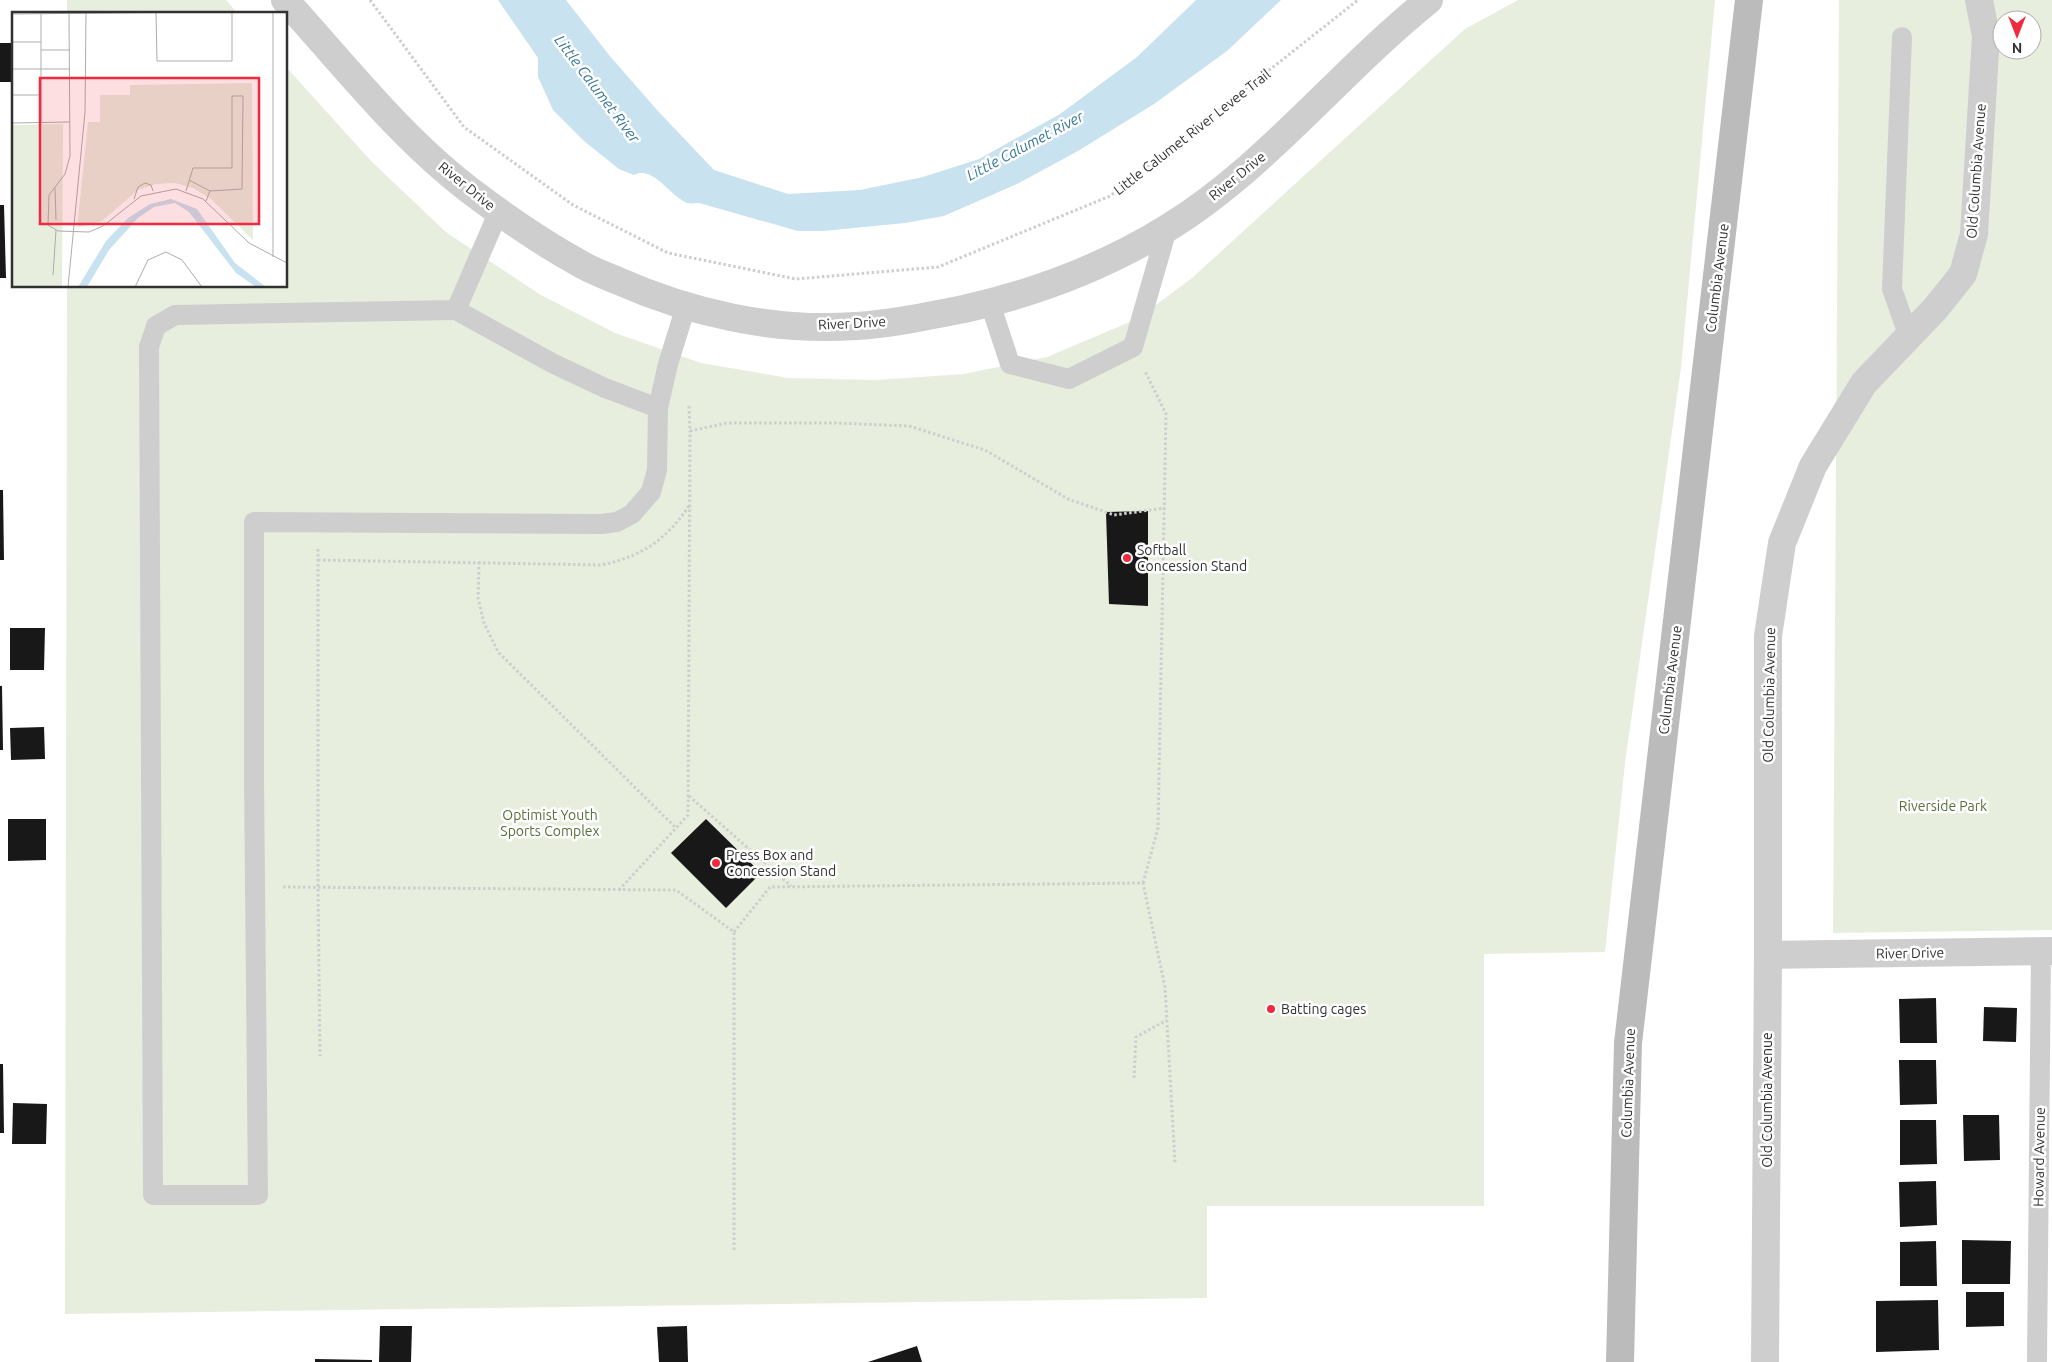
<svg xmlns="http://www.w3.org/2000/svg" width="2052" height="1362" viewBox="0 0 2052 1362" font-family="Ubuntu,sans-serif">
	<rect width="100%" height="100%" fill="#fff"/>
	<g fill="#e7eede" fill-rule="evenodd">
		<polygon points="67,0 226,0 238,14 67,14"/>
		<polygon points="1518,0 1715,0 1681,368 1625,763 1605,952 1484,954 1484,1206 1207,1206 1207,1298 65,1314 67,286 286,286 286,67 372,162 447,233 541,295 615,333 701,363 788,378 876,380 964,374 1047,357 1137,319 1192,278 1465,29"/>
		<path d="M1839,0H2052V930L1833,933ZM2002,20H2032V50H2002Z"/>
	</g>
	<path fill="#c9e2ef" d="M498,0H566L609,55L657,110L714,170L788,194L860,190L923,177L979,159L1060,114L1137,57L1196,0H1281L1227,51L1154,104L1078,151L1019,183L944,216L905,223L823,231H798L699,203C696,203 691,204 687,203C669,195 653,165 634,175L619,169L584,141L553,110L538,77V58Z"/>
	<g fill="#181818">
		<rect x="0" y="43" width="11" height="39"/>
		<polygon points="0,205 4,205 6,278 0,278"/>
		<polygon points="0,490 3,490 4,560 0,560"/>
		<polygon points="1148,511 1148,606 1109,604 1106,512"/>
		<polygon points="10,628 45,628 44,670 10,670"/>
		<polygon points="0,686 2,686 3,750 0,750"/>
		<polygon points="44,727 45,759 11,760 10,728"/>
		<polygon points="8,819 46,819 46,860 8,861"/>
		<polygon points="706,819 761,873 726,908 671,853"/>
		<polygon points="1936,998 1937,1043 1900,1043 1899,999"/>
		<polygon points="1984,1007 2017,1008 2016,1042 1983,1041"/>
		<polygon points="1899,1060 1936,1060 1937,1104 1900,1105"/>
		<polygon points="0,1064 3,1064 4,1133 0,1133"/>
		<polygon points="13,1103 47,1104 46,1144 12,1144"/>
		<polygon points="1963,1115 1999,1115 2000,1160 1964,1161"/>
		<polygon points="1900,1120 1936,1120 1937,1164 1900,1165"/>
		<polygon points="1936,1181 1937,1225 1900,1227 1899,1182"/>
		<polygon points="1962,1240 2011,1241 2010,1284 1962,1284"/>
		<polygon points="1936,1241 1937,1286 1900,1286 1900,1242"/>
		<polygon points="1966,1292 2004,1292 2004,1326 1966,1327"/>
		<polygon points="1938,1300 1939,1350 1876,1352 1876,1301"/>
		<polygon points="380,1326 412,1326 411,1362 379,1362"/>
		<polygon points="687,1326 688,1362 659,1362 657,1327"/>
		<polygon points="917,1346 922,1362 868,1362"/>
		<polygon points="315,1359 372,1360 372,1362 315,1362"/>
	</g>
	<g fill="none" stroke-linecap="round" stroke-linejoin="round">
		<g stroke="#cecece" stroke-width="3" stroke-dasharray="2.5 2.5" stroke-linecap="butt">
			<polyline points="370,0 464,127 573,205 668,253 796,279 938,267 1110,196 1358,0"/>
			<polyline points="689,406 690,431 727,423 836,423 909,426 985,450 1068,499 1114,515 1165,508"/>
			<polyline points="318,549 318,888 320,1056"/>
			<path d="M318,560L602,565C642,556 666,540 689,506"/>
			<polyline points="479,562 478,598 484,623 498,652 676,828"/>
			<polyline points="689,796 791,886"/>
			<polyline points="1143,883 1158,828 1166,414 1145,371"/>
			<polyline points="283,887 676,890 734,932 734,1250"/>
			<polyline points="619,890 688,815 690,431"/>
			<polyline points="734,932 770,887 1143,883 1165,987 1175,1163"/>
			<polyline points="1134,1078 1136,1037 1167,1020"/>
		</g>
		<g stroke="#cecece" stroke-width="20">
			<polyline points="1902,37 1892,289 1909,337"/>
			<polyline points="499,211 456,310 175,315 156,326 149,347 153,1195 258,1195 254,781 254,522 601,524 617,522 632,514 651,492 657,470 658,408 668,364 686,306"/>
			<polyline points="990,303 1010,364 1069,379 1133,347 1167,229"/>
			<polyline points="456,310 552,363 605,388 658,408"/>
			<polyline points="2037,1362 2041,951"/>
		</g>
		<g stroke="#cecece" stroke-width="28">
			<path d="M285,0C346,67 403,141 476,195C509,220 543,243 579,263C590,270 604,275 616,280C690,313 774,332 856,326C892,324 928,316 964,309C1035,293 1104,267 1166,229C1266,168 1338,73 1429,0"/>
			<polyline points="1768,955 2052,951"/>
			<polyline points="1765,1362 1768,955 1768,636 1782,543 1813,466 1864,383 1935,309 1963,274 1974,234 1986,36 1979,0"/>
		</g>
		<polyline stroke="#bbb" stroke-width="28" points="1620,1362 1628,1043 1749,0"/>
	</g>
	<g fill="#f1293f" stroke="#fff" stroke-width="2">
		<circle cx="1127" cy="558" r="5"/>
		<circle cx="716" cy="863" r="5"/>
		<circle cx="1271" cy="1009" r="5"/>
	</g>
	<g text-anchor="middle" stroke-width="5" stroke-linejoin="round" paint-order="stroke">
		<g font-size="14" fill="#313131" stroke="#fff">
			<text transform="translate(1192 132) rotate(-38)" y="5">Little Calumet River Levee Trail</text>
			<text transform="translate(1976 171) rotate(-86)" y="5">Old Columbia Avenue</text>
			<text transform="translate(1237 176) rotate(-39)" y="5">River Drive</text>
			<text transform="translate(467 186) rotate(39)" y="5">River Drive</text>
			<text transform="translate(1717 278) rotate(-83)" y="5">Columbia Avenue</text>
			<text transform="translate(852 323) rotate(-3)" y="5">River Drive</text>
			<text transform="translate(1670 680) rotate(-83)" y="5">Columbia Avenue</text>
			<text transform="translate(1769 695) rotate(-89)" y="5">Old Columbia Avenue</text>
			<text transform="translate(1910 953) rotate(-1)" y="5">River Drive</text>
			<text transform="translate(1628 1083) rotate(-88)" y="5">Columbia Avenue</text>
			<text transform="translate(1767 1100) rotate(-90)" y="5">Old Columbia Avenue</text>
			<text transform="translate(2039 1157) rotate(-89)" y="5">Howard Avenue</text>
		</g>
		<g font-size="14" fill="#313131" stroke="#fff" text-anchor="start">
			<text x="1137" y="555">Softball<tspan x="1137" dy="16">Concession Stand</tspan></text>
			<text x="726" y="860">Press Box and<tspan x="726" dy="16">Concession Stand</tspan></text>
			<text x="1281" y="1014">Batting cages</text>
		</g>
		<g font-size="14" fill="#55703a" stroke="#fff">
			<text x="1943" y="811">Riverside Park</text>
			<text x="550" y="820">Optimist Youth<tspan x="550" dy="16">Sports Complex</tspan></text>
		</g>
		<g font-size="15" font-style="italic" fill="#387799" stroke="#fff">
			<text transform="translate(597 89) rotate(53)" y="5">Little Calumet River</text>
			<text transform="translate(1025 146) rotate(-28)" y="5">Little Calumet River</text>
		</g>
	</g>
	<g transform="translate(12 12)">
		<rect width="275" height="275" fill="#fff"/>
		<path d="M240,71L241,228L199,187L181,176L163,171L144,172L126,178L90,209L65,216L76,110H88V83H118V73ZM51,112L50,275H0V113Z" fill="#e7eede"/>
		<path d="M159,187L185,197L223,251L254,275H244L224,261L177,200L163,191L142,195L126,206L97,238L75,275H66L94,229L116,206L138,192Z" fill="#c9e2ef"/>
		<path fill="none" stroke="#adadad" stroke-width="1" d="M57,1L58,144L53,162L37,183L36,213L46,219L77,220L91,214L129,184L164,177L191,187L237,231L275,251M144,1L145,49H220V0M0,2L191,0M0,30H29M29,38H58M0,57H58M0,83H29M29,110V2M0,111L58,110M177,168L198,179M43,176L44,208M174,179L181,156H220V84H231L230,177L198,179L194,189M122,187L126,175L133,171L139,173L141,179M261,245V0M41,263L44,218M56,275L73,100L74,0M123,275L136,248L154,240L170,248L190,275"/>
		<path fill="#f1293f" fill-opacity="0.15" stroke="#f1293f" stroke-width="2.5" d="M28,66H247V212H28Z"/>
		<rect width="275" height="275" fill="none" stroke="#313131" stroke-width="2.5"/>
	</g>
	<g transform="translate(2017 35) rotate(180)"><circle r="24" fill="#ffffff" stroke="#adadad"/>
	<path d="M0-4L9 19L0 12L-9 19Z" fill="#f1293f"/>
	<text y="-8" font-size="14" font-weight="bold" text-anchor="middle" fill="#313131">N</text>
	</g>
</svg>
